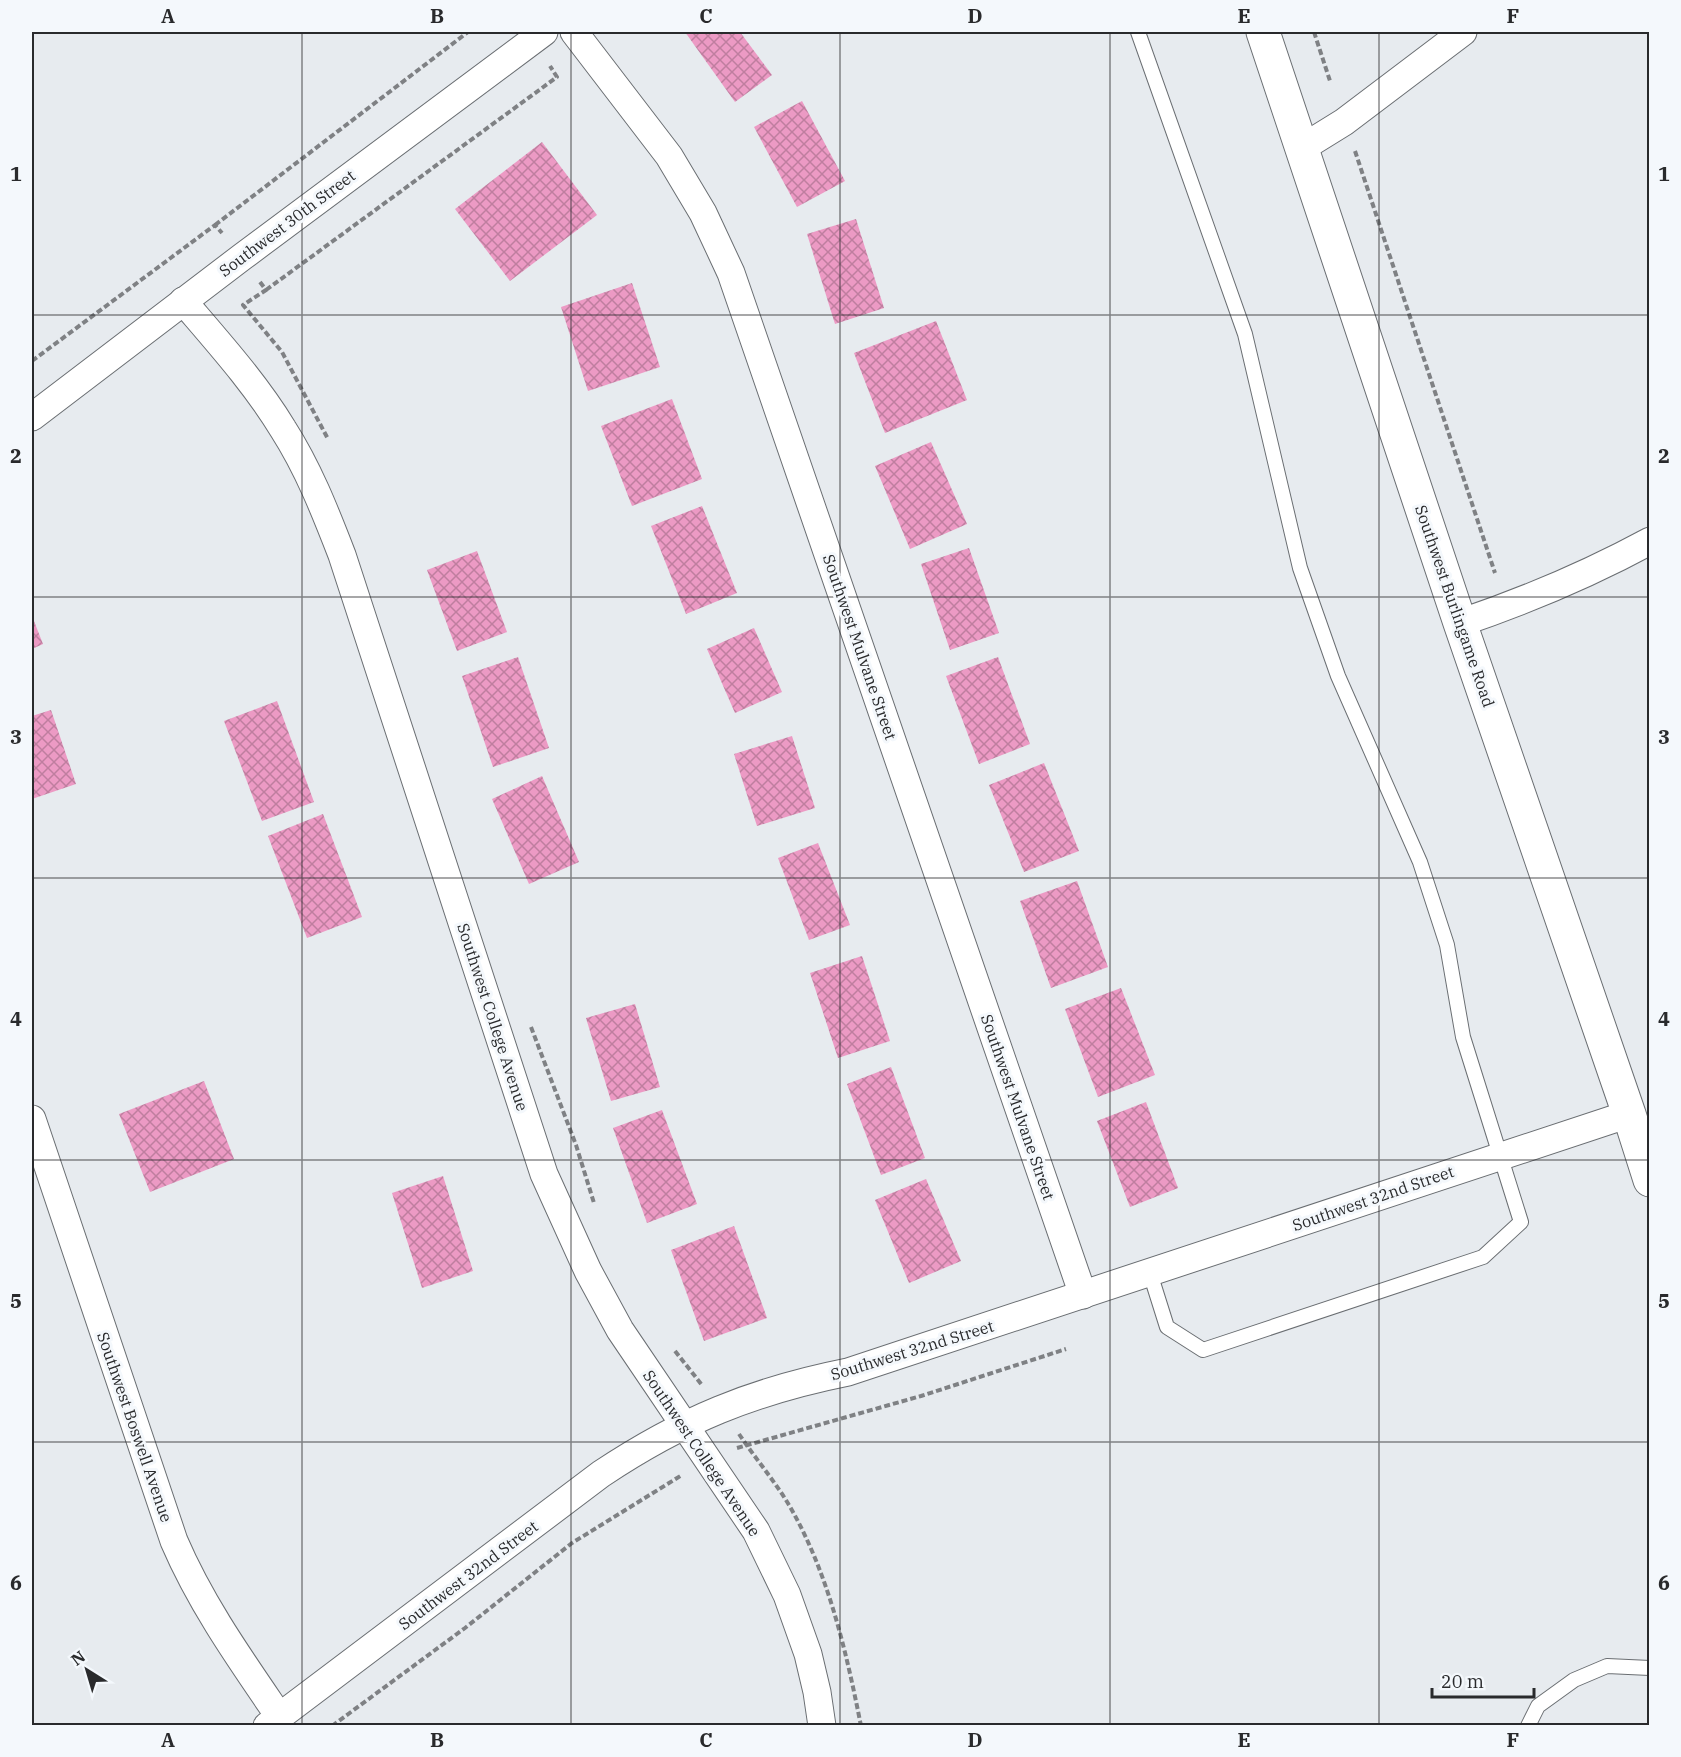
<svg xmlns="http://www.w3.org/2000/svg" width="1681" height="1757" viewBox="0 0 1681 1757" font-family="'IBM Plex Serif',serif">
	<defs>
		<pattern id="building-cross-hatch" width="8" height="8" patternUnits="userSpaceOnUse" patternTransform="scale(1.5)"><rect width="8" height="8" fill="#ec9ac4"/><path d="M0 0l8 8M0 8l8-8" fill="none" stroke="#bf7e9f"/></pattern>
	</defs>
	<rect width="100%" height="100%" fill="#e7ebef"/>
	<g fill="url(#building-cross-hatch)">
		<polygon points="685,32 740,32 772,75 735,102"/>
		<polygon points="802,101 845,181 797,207 754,127"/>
		<polygon points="542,142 597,215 510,281 455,209"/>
		<polygon points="856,219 884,308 835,324 807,234"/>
		<polygon points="632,283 660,367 588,391 561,307"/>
		<polygon points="936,321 967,400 885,433 854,353"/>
		<polygon points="672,399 702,479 632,506 601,426"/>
		<polygon points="931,442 967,524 910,549 875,466"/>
		<polygon points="702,506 737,593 686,614 651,526"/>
		<polygon points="969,548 999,633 950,650 921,564"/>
		<polygon points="477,551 507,632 457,651 427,570"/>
		<polygon points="32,616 43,644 32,649"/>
		<polygon points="754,628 782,692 735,713 707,649"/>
		<polygon points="518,657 549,748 493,767 462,676"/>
		<polygon points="998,657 1030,744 979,764 946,676"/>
		<polygon points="277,701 314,802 262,821 224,721"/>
		<polygon points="51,710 76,784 32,799 32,716"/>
		<polygon points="792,736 815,808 757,826 734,754"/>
		<polygon points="1044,763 1079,851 1024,872 989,785"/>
		<polygon points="542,776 579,862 529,884 492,799"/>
		<polygon points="323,814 362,917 307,938 268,836"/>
		<polygon points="818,843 850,925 809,940 778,858"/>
		<polygon points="1077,881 1108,967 1051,988 1020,901"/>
		<polygon points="862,956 890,1041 838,1058 810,973"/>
		<polygon points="1121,988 1155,1075 1098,1097 1065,1009"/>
		<polygon points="635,1004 660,1087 611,1101 586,1018"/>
		<polygon points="891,1067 925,1158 881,1175 847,1084"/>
		<polygon points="204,1081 234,1159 150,1192 119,1114"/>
		<polygon points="1146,1102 1178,1188 1130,1207 1097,1121"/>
		<polygon points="662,1110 697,1204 647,1223 613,1128"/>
		<polygon points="443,1176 473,1271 422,1288 392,1193"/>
		<polygon points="926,1179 961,1261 909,1283 875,1200"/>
		<polygon points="734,1226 767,1318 704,1341 671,1250"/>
	</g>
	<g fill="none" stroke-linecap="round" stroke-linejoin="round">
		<g stroke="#6a6e72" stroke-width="16">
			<g id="service">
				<polyline points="1138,32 1245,334 1300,568 1338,676 1420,862 1447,945 1463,1037 1521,1222 1483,1257 1203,1350 1167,1327 1150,1273"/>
				<polyline points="1528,1726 1538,1706 1574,1680 1607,1666 1650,1668"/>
			</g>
		</g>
		<g stroke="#6a6e72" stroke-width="29">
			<g id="minor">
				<polyline points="574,32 669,156 703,213 731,273 1083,1295"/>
				<polyline points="1302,148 1344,122 1463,32"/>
				<path d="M183,301C218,342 255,383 283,429C308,468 325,511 342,555L544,1174L588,1271L620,1330L756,1531L787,1595L808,1654L817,1692L822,1726"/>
				<polyline points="32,417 242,257 544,32"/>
				<path d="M1460,623C1525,601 1589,574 1650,541"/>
				<path d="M32,1119L174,1541C201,1604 240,1659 279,1716"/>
				<path d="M267,1726L601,1474C682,1420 753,1391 848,1372L1629,1114"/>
			</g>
		</g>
		<g stroke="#6a6e72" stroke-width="35">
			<polyline id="secondary" points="1263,32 1460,623 1629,1114 1650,1180"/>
		</g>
		<g stroke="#7f8184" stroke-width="4" stroke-dasharray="6 3" stroke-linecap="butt">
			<polyline points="1314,32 1330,81"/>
			<polyline points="1355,151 1495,573"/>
			<polyline points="215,225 468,32"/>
			<polyline points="260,282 266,290 243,305 282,352 328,439"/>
			<polyline points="266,290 557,77 550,66"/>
			<polyline points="32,361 215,225 222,233"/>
			<polyline points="531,1027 576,1145 594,1203"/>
			<polyline points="675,1351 702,1385"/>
			<path d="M739,1434C755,1458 774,1480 789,1505C828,1572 846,1650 861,1726"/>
			<polyline points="737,1448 921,1396 1066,1349"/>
			<polyline points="332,1726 465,1628 572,1543 682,1475"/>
		</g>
		<use href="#service" stroke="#fff" stroke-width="14"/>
		<use href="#minor" stroke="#fff" stroke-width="27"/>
		<use href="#secondary" stroke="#fff" stroke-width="33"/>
	</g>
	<path fill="none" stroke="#292a2c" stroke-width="1.5" stroke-opacity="0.55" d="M302,32V1726M571,32V1726M840,32V1726M1110,32V1726M1379,32V1726M32,315H1650M32,597H1650M32,878H1650M32,1160H1650M32,1442H1650"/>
	<g text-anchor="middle" stroke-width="6" stroke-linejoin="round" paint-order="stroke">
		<g font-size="16" fill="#292a2c" stroke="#f4f8fc">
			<text transform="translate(287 223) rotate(-37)" y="6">Southwest 30th Street</text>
			<text transform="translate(1455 606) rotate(71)" y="6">Southwest Burlingame Road</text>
			<text transform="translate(860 647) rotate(71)" y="6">Southwest Mulvane Street</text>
			<text transform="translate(493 1017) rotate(72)" y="6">Southwest College Avenue</text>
			<text transform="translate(1018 1107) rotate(71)" y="6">Southwest Mulvane Street</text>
			<text transform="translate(1373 1198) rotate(-19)" y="6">Southwest 32nd Street</text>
			<text transform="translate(912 1350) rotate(-17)" y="6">Southwest 32nd Street</text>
			<text transform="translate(135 1427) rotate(71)" y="6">Southwest Boswell Avenue</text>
			<text transform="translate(702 1453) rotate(56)" y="6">Southwest College Avenue</text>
			<text transform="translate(468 1575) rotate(-37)" y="6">Southwest 32nd Street</text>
		</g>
	</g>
	<rect width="1681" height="1757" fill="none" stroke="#f4f8fc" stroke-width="66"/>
	<g transform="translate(87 1670) rotate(323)" stroke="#f4f8fc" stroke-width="4.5" paint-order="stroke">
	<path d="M0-4.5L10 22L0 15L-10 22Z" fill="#292a2c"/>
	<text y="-9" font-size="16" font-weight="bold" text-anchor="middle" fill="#292a2c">N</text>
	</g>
	<path d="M1432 1688v9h102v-9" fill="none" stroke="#292a2c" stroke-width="3"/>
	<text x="1441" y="1688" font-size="18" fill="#292a2c" stroke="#f4f8fc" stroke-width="4.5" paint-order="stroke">20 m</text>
	<rect x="33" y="33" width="1615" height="1691" fill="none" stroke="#292a2c" stroke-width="2"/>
	<g font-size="20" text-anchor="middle" font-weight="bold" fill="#292a2c">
		<text x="168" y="23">A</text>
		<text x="437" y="23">B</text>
		<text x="706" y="23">C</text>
		<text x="975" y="23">D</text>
		<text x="1244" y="23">E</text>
		<text x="1513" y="23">F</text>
		<text x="16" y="181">1</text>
		<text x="1664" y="181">1</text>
		<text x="16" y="463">2</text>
		<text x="1664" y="463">2</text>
		<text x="16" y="744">3</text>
		<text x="1664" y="744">3</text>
		<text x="16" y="1026">4</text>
		<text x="1664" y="1026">4</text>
		<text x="16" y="1308">5</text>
		<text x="1664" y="1308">5</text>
		<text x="16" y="1590">6</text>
		<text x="1664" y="1590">6</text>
		<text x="168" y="1747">A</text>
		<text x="437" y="1747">B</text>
		<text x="706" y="1747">C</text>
		<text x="975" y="1747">D</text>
		<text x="1244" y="1747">E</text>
		<text x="1513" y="1747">F</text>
	</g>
</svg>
